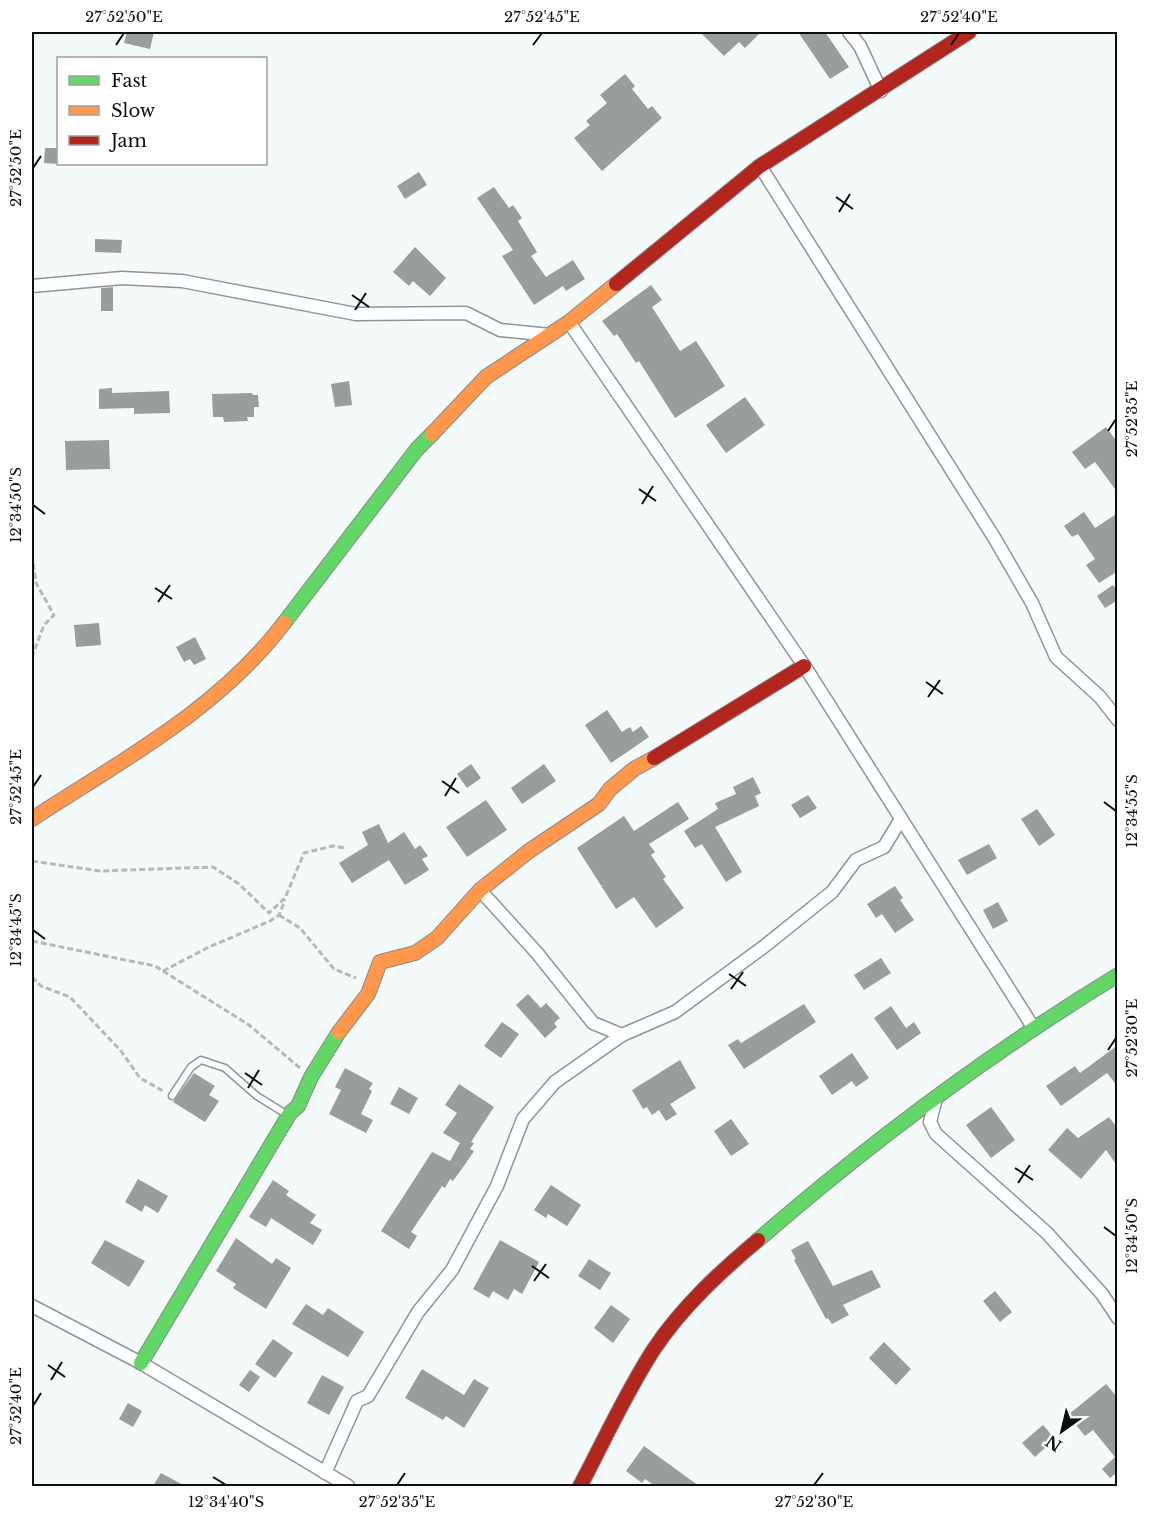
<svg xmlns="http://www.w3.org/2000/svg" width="1149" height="1518" viewBox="0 0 1149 1518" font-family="'Libre Baskerville',serif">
	<rect width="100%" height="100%" fill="#f4fafa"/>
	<g fill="#999e9d">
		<polygon points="127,32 154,32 150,49 124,43"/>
		<polygon points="700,32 761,32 745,48 739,42 724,56"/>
		<polygon points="798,32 825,32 849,67 830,79"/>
		<polygon points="625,74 635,86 632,89 648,109 652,106 662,118 602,171 574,138 590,125 586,121 607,103 600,95"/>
		<polygon points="45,148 58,148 58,164 44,163"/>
		<polygon points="419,172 427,185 405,199 397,186"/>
		<polygon points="494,187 509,208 513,205 522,218 518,221 537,252 531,256 546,277 573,260 585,279 566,291 563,286 534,305 502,256 513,250 477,198"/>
		<polygon points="95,239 122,240 121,253 95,252"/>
		<polygon points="415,247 446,278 430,296 413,281 409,286 393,272"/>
		<polygon points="651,285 662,300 652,307 680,351 696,341 725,386 675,418 639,361 636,363 617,334 614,336 602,321"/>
		<polygon points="113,287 113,311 101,311 101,288"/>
		<polygon points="349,381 352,405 335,407 331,384"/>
		<polygon points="112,388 112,393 169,391 170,413 134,414 134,408 99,409 99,389"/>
		<polygon points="252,393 253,395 258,395 259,407 254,407 254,417 247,417 248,421 224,422 223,417 213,417 212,394"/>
		<polygon points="745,397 765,425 726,453 706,425"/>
		<polygon points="1106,427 1118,443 1118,493 1095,462 1085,469 1072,452"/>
		<polygon points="109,440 110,469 66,470 65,441"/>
		<polygon points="1084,512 1095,528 1118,513 1118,571 1099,583 1086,565 1095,559 1078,534 1072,537 1064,526"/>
		<polygon points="1113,585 1118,592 1118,600 1105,608 1097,596"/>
		<polygon points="99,623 101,645 76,647 74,625"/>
		<polygon points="195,637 206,659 194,665 190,659 184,662 176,647"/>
		<polygon points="607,710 622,732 630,727 633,732 641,726 649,737 611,763 585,725"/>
		<polygon points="471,764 481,778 467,788 457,774"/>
		<polygon points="544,764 556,781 522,804 511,788"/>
		<polygon points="753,777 761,793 755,796 759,806 715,827 742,872 726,882 702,844 695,848 684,831 718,809 715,803 736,794 733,787"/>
		<polygon points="808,795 817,808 800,818 791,805"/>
		<polygon points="486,800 507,830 467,857 446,827"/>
		<polygon points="678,802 689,819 649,844 655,852 651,855 666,877 663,879 684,908 656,928 634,897 616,909 577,848 624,816 634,831"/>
		<polygon points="1037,809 1055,835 1039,846 1021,819"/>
		<polygon points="379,824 388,843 404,832 415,849 420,845 428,856 422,859 429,870 405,885 389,860 352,883 339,863 368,845 362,832"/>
		<polygon points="989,844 997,858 967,875 958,860"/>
		<polygon points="895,886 903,898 900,900 914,920 895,933 882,914 876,918 867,904"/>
		<polygon points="998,902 1008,921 993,929 983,910"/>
		<polygon points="881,958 891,973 864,990 854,975"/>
		<polygon points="528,994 541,1008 546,1003 560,1018 554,1023 557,1027 545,1038 516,1005"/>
		<polygon points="804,1004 816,1022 744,1069 728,1045 738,1039 741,1043"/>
		<polygon points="891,1006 906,1028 914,1022 921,1033 897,1050 874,1018"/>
		<polygon points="502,1022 519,1034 501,1058 484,1046"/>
		<polygon points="1118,1045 1118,1087 1107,1073 1061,1106 1046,1086 1075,1066 1080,1073"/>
		<polygon points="852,1053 869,1078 856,1087 852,1081 832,1095 819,1076"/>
		<polygon points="680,1060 696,1088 670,1104 677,1114 666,1121 659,1110 652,1115 647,1107 643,1109 632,1090"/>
		<polygon points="345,1068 373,1083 369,1089 372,1091 361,1114 373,1120 366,1133 329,1114 341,1090 335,1087"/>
		<polygon points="194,1073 215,1086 209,1095 219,1101 205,1122 173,1102"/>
		<polygon points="459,1084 494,1107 471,1142 474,1143 470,1149 474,1151 466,1163 453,1181 450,1179 445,1188 442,1186 411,1232 417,1236 409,1249 381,1231 432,1152 450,1161 460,1143 443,1133 457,1113 445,1105"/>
		<polygon points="399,1087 418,1098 409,1114 390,1104"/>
		<polygon points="991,1107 1015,1140 991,1158 966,1125"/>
		<polygon points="1109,1117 1118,1129 1118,1167 1106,1150 1081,1179 1048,1150 1067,1128 1078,1138"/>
		<polygon points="731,1119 749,1144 731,1156 714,1131"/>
		<polygon points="138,1179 168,1196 158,1213 145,1205 142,1212 125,1202"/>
		<polygon points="273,1180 289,1191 286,1195 316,1215 310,1223 322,1230 313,1245 271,1218 266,1227 249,1217"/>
		<polygon points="551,1185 581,1205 567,1226 548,1214 546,1218 534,1210"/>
		<polygon points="236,1238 272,1264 276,1258 291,1268 266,1309 233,1288 236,1284 216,1271"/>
		<polygon points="105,1240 145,1261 129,1287 91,1263"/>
		<polygon points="500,1240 539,1262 522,1294 514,1289 508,1300 493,1291 489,1298 473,1289"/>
		<polygon points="808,1241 833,1286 872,1270 881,1287 843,1305 849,1315 832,1324 828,1318 826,1319 794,1260 796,1259 791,1250"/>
		<polygon points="589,1259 611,1273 600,1290 578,1276"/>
		<polygon points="995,1291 1012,1312 1000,1322 983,1301"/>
		<polygon points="306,1304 323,1315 328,1308 364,1332 348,1357 292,1324"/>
		<polygon points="611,1305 630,1319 613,1343 594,1328"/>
		<polygon points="273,1339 293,1353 275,1378 255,1364"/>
		<polygon points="884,1342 911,1369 896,1385 869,1358"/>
		<polygon points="422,1369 464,1395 474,1379 489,1388 464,1428 446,1416 443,1420 405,1398"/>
		<polygon points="250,1370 260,1377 249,1392 239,1385"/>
		<polygon points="322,1375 344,1387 329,1415 307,1403"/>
		<polygon points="1106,1384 1118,1398 1118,1472 1110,1478 1102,1469 1115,1457 1093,1430 1085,1436 1068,1415"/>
		<polygon points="128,1403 142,1411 133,1427 119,1419"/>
		<polygon points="1043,1425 1055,1439 1035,1457 1022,1443"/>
		<polygon points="644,1446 699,1486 655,1486 645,1479 642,1483 626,1471"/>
		<polygon points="161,1473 185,1486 153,1486"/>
	</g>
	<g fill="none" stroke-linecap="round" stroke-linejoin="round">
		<g stroke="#929494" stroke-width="9">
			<polyline id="lane" points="172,1096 191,1067 201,1060 225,1068 257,1096 286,1114"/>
		</g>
		<g stroke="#929494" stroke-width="15">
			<g id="street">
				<polyline points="849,32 860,46 881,91"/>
				<polyline points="760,166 995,539 1032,603 1056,657 1100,697 1118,720"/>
				<polyline points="32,286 122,278 182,281 356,314 466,313 500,330 550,335"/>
				<polyline points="569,322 807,670 1033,1027"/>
				<polyline points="480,890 537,953 593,1023 622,1035 675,1012 766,945 832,892 856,860 884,847 901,819"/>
				<polyline points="936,1098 930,1122 936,1134 1047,1233 1102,1294 1118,1318"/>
				<polyline points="32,1306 141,1363 348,1486"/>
				<polyline points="325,1473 357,1401 368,1396 418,1312 452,1270 497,1186 523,1119 555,1082 622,1035"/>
			</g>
		</g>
		<g stroke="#888b8b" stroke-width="16">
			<g id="fast">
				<polyline points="284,623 417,449 432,434"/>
				<path d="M758,1240C871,1142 990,1053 1118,975"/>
				<polyline points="141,1363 290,1113 298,1106 311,1077 339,1032"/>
			</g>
		</g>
		<g stroke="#888b8b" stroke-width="16">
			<g id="slow">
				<polyline points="432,434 486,377 569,322 616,284"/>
				<path d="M32,819C121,761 219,709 284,623"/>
				<polyline points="339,1032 368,994 380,962 415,953 437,938 480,890 529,851 599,804 610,789 634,769 654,758"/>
			</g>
		</g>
		<g stroke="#888b8b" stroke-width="16">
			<g id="jam">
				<polyline points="616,284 760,166 969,32"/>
				<polyline points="654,758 804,666"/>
				<path d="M580,1486C604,1441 626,1392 654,1349C682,1307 720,1272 758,1240"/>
			</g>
		</g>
		<g stroke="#b7b8b8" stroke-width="3" stroke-dasharray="6 3" stroke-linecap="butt">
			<polyline points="32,555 36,583 54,615 44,625 32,657"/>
			<polyline points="32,861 100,871 213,867 239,884 269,913 285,898 304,853 333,846 345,848"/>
			<polyline points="279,915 300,928 334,969 356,978"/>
			<polyline points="32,941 155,966 249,1025 300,1068"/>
			<polyline points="163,971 209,947 270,921 279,915 285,900"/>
			<polyline points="32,977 41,986 70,997 121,1051 140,1078 163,1091"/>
		</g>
		<use href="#lane" stroke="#fdfefe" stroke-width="6"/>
		<use href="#street" stroke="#fdfefe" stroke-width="12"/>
		<use href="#fast" stroke="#63d668" stroke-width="14"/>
		<use href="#slow" stroke="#ff974d" stroke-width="14"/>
		<use href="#jam" stroke="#b3261e" stroke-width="14"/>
	</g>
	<path fill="none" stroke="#0e0e0e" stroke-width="2" d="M116,45L124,33M533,45L542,33M951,45L959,33M33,168L41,156M836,197L853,209M839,212L850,194M352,295L369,307M355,310L366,293M1108,431L1116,419M639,489L656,501M642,504L653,486M33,505L45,514M155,588L172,599M158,602L170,585M926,682L943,694M928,697L940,680M442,781L459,793M33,787L41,775M445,796L456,778M1104,802L1116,811M33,930L45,939M729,974L746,986M731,989L743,972M1108,1050L1116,1038M245,1073L262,1085M248,1088L259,1070M1015,1168L1033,1180M1018,1183L1030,1165M1104,1227L1116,1236M532,1266L549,1278M534,1281L546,1264M48,1365L65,1377M51,1380L62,1362M33,1406L41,1393M213,1477L226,1485M397,1485L405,1473M814,1485L823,1473"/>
	<rect width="1149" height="1518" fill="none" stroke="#ffffff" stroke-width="66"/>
	<rect x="57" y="57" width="210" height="108" fill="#ffffff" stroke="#9f9f9f" stroke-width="1.5"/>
	<rect x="69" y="76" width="30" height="9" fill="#63d668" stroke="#9f9f9f" stroke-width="1.5"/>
	<text x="111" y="87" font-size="18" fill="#0e0e0e">Fast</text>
	<rect x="69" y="106" width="30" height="9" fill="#ff974d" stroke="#9f9f9f" stroke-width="1.5"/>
	<text x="111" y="117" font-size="18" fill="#0e0e0e">Slow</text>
	<rect x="69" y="136" width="30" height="9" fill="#b3261e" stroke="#9f9f9f" stroke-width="1.5"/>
	<text x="111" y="147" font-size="18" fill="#0e0e0e">Jam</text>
	<g transform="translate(1062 1431) rotate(214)" stroke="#ffffff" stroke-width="4.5" paint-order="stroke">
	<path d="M0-4.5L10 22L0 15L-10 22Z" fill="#0e0e0e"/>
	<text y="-9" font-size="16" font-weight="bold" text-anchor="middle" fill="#0e0e0e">N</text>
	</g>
	<rect x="33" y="33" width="1083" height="1452" fill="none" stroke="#0e0e0e" stroke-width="2"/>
	<g font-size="15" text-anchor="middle" fill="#0e0e0e">
		<text x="124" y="22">27°52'50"E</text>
		<text x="542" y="22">27°52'45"E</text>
		<text x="959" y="22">27°52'40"E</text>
		<text transform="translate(16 168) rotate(-90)" y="5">27°52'50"E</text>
		<text transform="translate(1132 419) rotate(-90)" y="5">27°52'35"E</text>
		<text transform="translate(16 505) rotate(-90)" y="5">12°34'50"S</text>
		<text transform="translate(16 787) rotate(-90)" y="5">27°52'45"E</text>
		<text transform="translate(1132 811) rotate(-90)" y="5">12°34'55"S</text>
		<text transform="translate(16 930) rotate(-90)" y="5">12°34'45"S</text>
		<text transform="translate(1132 1038) rotate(-90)" y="5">27°52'30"E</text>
		<text transform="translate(1132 1236) rotate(-90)" y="5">12°34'50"S</text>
		<text transform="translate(16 1406) rotate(-90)" y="5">27°52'40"E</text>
		<text x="226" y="1507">12°34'40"S</text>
		<text x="397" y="1507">27°52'35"E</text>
		<text x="814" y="1507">27°52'30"E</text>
	</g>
</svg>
